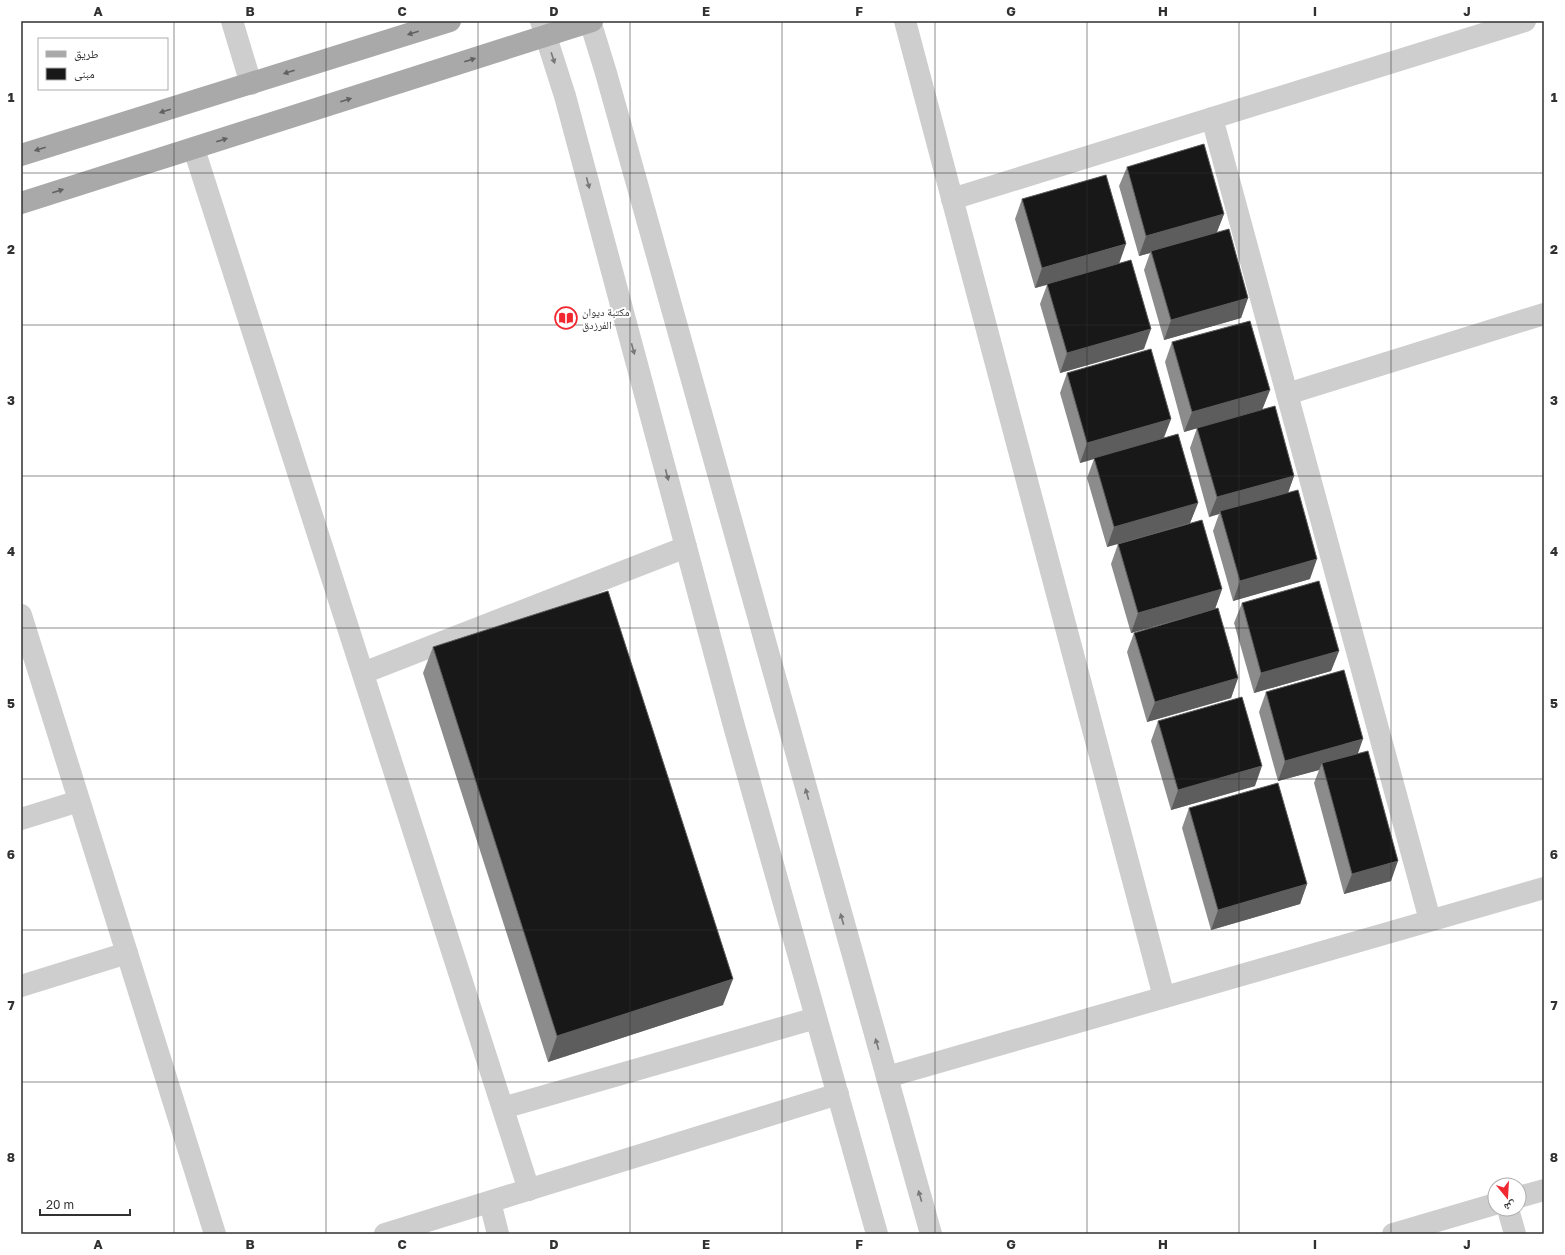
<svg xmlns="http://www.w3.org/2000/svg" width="1565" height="1255" viewBox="0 0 1565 1255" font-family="'Golos Text','Noto Naskh Arabic',sans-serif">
	<rect width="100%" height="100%" fill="#fff"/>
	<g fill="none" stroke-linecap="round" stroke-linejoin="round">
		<g stroke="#cecece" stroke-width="22">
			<polyline points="232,21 251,84"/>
			<polyline points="541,21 565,96 734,726 877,1234"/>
			<polyline points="590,21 606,73 931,1234"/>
			<polyline points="905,21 1164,997"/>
			<polyline points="1212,118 1430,920"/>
			<polyline points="194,149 529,1190"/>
			<polyline points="952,199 1525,21"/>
			<polyline points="1287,394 1544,314"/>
			<polyline points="21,615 215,1234"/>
			<polyline points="363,673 686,547"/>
			<polyline points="21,819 79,801"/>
			<polyline points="21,986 127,953"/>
			<polyline points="887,1077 1544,888"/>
			<polyline points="503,1108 816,1018"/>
			<polyline points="1519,1197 1544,1190"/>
			<polyline points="490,1202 498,1234"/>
			<polyline points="1508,1209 1515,1234"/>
			<polyline points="385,1234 838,1094"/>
			<polyline points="1393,1234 1495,1204"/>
		</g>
		<g stroke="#a9a9a9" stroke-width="22">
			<polyline points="21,155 450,21"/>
			<polyline points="21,203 592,21"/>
		</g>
	</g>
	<g fill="#8c8c8c">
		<polygon points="1127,167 1224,214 1217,232 1248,298 1241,318 1164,340 1144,270 1150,253 1139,256 1119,186"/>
		<polygon points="1022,199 1119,263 1144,349 1060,373 1040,304 1047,285 1035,288 1015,219"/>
		<polygon points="1172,342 1270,390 1262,410 1294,476 1288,492 1310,579 1233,601 1213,531 1219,514 1209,517 1190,448 1197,428 1184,432 1165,362"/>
		<polygon points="1067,373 1171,419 1164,438 1198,503 1190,523 1107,547 1087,478 1094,459 1080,463 1060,393"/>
		<polygon points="1118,544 1222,589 1215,609 1131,633 1111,564"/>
		<polygon points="1242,603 1339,651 1331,671 1254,693 1234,623"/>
		<polygon points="1134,633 1238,678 1231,698 1147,722 1127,652"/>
		<polygon points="433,647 723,1005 548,1062 423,673"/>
		<polygon points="1266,692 1358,754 1391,881 1344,894 1314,783 1319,770 1278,781 1259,712"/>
		<polygon points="1158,721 1255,786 1171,810 1151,741"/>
		<polygon points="1189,808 1307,884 1300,904 1211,930 1182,828"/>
	</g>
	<g fill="#5d5d5d">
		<polygon points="1224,214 1216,234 1151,251 1150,253 1139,256 1146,236"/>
		<polygon points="1126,244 1119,264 1035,288 1042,268"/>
		<polygon points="1248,298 1241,318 1164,340 1171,320"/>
		<polygon points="1151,329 1144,349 1060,373 1067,353"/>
		<polygon points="1270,390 1262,410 1184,432 1192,412"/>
		<polygon points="1171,419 1163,439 1080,463 1087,443"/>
		<polygon points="1294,476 1287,496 1220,511 1219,514 1209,517 1217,497"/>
		<polygon points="1198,503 1190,523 1107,547 1114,527"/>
		<polygon points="1317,559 1310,579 1233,601 1240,581"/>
		<polygon points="1222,589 1215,609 1131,633 1138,613"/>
		<polygon points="1339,651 1331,671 1254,693 1261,673"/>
		<polygon points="1238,678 1231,698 1147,722 1155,702"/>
		<polygon points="1363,739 1356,759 1322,763 1319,770 1278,781 1285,761"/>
		<polygon points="1262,766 1255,786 1171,810 1178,790"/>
		<polygon points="1398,861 1391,881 1344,894 1352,874"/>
		<polygon points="1307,884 1300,904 1211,930 1218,910"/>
		<polygon points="733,979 723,1005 548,1062 557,1036"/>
	</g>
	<g fill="#181818" stroke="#5d5d5d">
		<polygon points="1204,144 1224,214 1146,236 1127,167"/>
		<polygon points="1106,175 1126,244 1042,268 1022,199"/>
		<polygon points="1229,229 1248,298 1171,320 1151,251"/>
		<polygon points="1131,260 1151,329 1067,353 1047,284"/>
		<polygon points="1250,321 1270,390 1192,412 1172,342"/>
		<polygon points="1151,349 1171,419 1087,443 1067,373"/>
		<polygon points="1275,406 1294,476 1217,497 1197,428"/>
		<polygon points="1178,434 1198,503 1114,527 1094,458"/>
		<polygon points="1298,490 1317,559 1240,581 1220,511"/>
		<polygon points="1202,520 1222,589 1138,613 1118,544"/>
		<polygon points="1319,581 1339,651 1261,673 1242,603"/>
		<polygon points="608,591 733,979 557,1036 433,647"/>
		<polygon points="1218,608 1238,678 1155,702 1134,633"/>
		<polygon points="1344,670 1363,739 1285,761 1266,692"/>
		<polygon points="1242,697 1262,766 1178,790 1158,721"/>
		<polygon points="1368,751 1398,861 1352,874 1322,763"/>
		<polygon points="1278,783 1307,884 1218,910 1189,808"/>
	</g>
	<defs><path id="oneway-solid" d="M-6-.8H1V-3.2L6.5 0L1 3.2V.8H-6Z"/></defs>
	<g fill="#616161">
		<use href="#oneway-solid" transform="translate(413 33) rotate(162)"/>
		<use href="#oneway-solid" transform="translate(470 60) rotate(-18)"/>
		<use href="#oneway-solid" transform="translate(289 72) rotate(162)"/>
		<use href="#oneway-solid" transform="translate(346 100) rotate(-18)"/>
		<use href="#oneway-solid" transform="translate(165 111) rotate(163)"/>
		<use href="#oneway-solid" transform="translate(222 140) rotate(-18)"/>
		<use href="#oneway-solid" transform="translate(40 149) rotate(163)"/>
		<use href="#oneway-solid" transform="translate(58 191) rotate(-17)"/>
	</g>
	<g fill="#787878">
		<use href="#oneway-solid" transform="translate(553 58) rotate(72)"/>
		<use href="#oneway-solid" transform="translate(588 183) rotate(75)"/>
		<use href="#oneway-solid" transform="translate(633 349) rotate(75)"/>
		<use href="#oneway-solid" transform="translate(667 475) rotate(75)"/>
		<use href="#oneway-solid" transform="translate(807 794) rotate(-106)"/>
		<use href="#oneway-solid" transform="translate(842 919) rotate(-106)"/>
		<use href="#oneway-solid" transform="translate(877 1044) rotate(-106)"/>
		<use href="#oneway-solid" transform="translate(920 1196) rotate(-106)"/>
	</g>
	<path fill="none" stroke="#313131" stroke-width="1" stroke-opacity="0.55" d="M174,21V1234M326,21V1234M478,21V1234M630,21V1234M782,21V1234M935,21V1234M1087,21V1234M1239,21V1234M1391,21V1234M21,173H1544M21,325H1544M21,476H1544M21,628H1544M21,779H1544M21,930H1544M21,1082H1544"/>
	<defs>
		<g id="library-ring" transform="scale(1.15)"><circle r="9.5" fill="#fff" stroke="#f22831" stroke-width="1.5"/><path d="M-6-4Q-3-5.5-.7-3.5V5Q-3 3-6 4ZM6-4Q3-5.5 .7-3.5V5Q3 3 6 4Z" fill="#f22831"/></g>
	</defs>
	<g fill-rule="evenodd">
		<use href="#library-ring" x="566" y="318"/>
	</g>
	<g text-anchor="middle" stroke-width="4" stroke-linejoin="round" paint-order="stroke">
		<g font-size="11" fill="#313131" stroke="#fff" text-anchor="start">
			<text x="582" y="316">مكتبة ديوان<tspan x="582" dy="13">الفرزدق</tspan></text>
		</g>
	</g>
	<rect width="1565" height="1255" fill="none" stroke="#ffffff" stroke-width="44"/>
	<rect x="38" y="38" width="130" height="52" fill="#ffffff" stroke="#adadad"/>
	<rect x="46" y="51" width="20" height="6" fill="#a9a9a9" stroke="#adadad"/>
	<text x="74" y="58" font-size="12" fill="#313131">طريق</text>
	<rect x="46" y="68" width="20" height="12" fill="#181818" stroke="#adadad"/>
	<text x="74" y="78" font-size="12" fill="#313131">مبنى</text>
	<g transform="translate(1507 1197) rotate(162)"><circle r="19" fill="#ffffff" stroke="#adadad"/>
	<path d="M0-3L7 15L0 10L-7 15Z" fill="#f22831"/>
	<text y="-6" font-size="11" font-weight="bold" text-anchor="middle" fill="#313131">ش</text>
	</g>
	<path d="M40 1209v6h90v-6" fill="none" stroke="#313131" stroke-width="2"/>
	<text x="46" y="1209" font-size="12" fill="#313131" stroke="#ffffff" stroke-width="3" paint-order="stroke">20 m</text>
	<rect x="22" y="22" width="1521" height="1211" fill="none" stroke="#313131" stroke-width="1.5"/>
	<g font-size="13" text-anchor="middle" font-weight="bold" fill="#313131">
		<text x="98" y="16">A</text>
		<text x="250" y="16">B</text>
		<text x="402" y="16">C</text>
		<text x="554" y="16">D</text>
		<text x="706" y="16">E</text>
		<text x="859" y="16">F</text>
		<text x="1011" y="16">G</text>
		<text x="1163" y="16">H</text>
		<text x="1315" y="16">I</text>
		<text x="1467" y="16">J</text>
		<text x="11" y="102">1</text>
		<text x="1554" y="102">1</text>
		<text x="11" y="254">2</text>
		<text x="1554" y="254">2</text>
		<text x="11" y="405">3</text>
		<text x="1554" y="405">3</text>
		<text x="11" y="556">4</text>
		<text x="1554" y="556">4</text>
		<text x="11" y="708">5</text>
		<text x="1554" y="708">5</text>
		<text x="11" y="859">6</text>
		<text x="1554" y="859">6</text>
		<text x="11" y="1010">7</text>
		<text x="1554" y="1010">7</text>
		<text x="11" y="1162">8</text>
		<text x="1554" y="1162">8</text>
		<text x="98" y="1249">A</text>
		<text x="250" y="1249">B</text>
		<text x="402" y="1249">C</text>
		<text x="554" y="1249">D</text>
		<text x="706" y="1249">E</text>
		<text x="859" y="1249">F</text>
		<text x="1011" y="1249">G</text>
		<text x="1163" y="1249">H</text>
		<text x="1315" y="1249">I</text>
		<text x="1467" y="1249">J</text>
	</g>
</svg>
